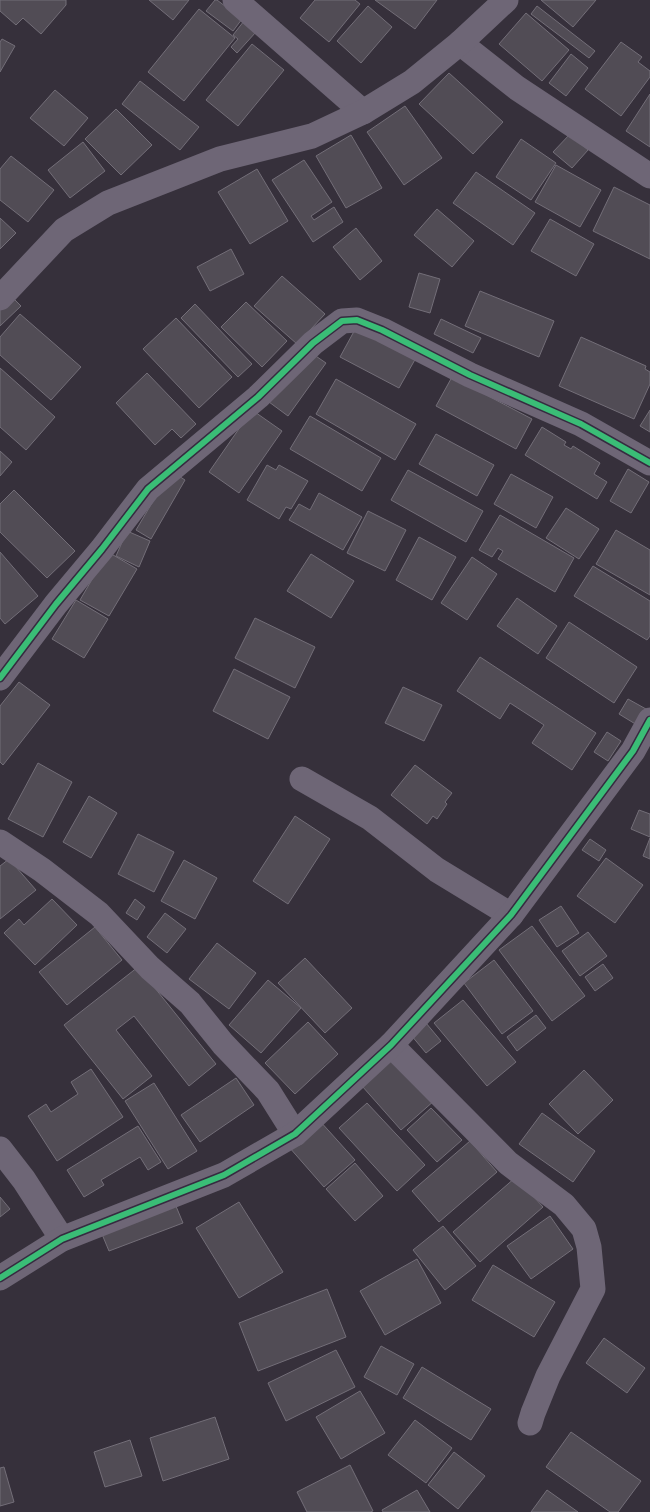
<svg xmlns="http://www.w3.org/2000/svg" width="650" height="1512" viewBox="0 0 650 1512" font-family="'Sofia Sans Condensed',sans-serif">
	<rect width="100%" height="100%" fill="#36303b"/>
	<g fill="#514c55" stroke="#736e78">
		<polygon points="0,0 66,0 66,5 41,34 23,18 16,25 0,11"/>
		<polygon points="149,0 189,0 173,20"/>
		<polygon points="215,0 217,0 242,19 233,31 206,11"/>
		<polygon points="315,0 355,0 360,4 329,42 300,18"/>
		<polygon points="375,0 437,0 415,29"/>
		<polygon points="541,0 596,0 573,27"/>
		<polygon points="368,6 392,27 361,63 337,41"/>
		<polygon points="537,6 595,51 589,58 531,14"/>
		<polygon points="199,9 235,38 184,101 148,72"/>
		<polygon points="526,13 569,50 542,81 499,44"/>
		<polygon points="244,21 256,32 237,53 231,47 238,39 233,35"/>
		<polygon points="2,39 15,46 0,72 0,42"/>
		<polygon points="621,42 642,57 638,62 650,71 650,77 621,116 585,89"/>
		<polygon points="252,44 284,70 238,126 206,100"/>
		<polygon points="571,54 588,68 566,96 549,83"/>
		<polygon points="449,73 503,122 473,154 419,104"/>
		<polygon points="140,81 199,127 180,150 122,104"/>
		<polygon points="55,90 88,118 64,146 30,118"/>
		<polygon points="650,94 650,147 626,131"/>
		<polygon points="405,106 442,158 404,185 367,132"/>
		<polygon points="116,109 152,145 121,175 85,139"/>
		<polygon points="570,134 588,150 572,168 553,152"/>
		<polygon points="351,135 382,188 346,208 316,156"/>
		<polygon points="521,139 556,163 531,200 496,177"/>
		<polygon points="83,142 105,171 70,198 48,170"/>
		<polygon points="11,156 54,190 28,222 0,200 0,169"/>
		<polygon points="304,160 332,202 311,216 314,220 334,207 343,222 313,242 272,180"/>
		<polygon points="556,165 601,190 580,227 535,202"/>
		<polygon points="257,169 288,221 250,244 218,192"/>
		<polygon points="476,172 535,213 513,245 453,203"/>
		<polygon points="614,187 650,205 650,259 593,231"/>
		<polygon points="437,209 474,241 452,267 414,235"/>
		<polygon points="0,218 16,233 0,249"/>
		<polygon points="550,219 594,244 576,276 531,251"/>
		<polygon points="356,228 382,261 360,280 333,247"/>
		<polygon points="231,249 244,274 210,291 197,267"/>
		<polygon points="419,273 440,279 430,313 409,307"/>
		<polygon points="282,276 325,314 297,344 254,306"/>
		<polygon points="480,291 554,321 539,357 465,326"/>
		<polygon points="11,296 21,306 0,326 0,307"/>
		<polygon points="246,302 287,341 262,367 221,327"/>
		<polygon points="195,304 252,364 238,377 181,318"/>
		<polygon points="20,314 81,367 51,400 0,355 0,337"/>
		<polygon points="176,318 232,377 199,408 143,349"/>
		<polygon points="441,319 481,338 473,353 434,334"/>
		<polygon points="358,324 417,356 399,388 340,357"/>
		<polygon points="581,337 646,366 645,369 650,372 650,384 634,419 559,386"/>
		<polygon points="307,350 326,363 288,416 269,402"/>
		<polygon points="0,368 55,417 26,450 0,427"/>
		<polygon points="147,373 196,424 181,438 172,429 155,445 116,403"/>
		<polygon points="452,377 532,419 516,449 436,406"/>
		<polygon points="336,379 416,424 395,460 316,414"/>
		<polygon points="252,410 282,431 239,493 209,472"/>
		<polygon points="650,410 650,432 640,426"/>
		<polygon points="310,416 381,458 362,491 290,449"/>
		<polygon points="542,427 566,442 564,445 571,449 573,446 600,463 594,474 607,482 597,499 525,455"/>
		<polygon points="436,434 494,465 477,496 419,464"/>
		<polygon points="0,451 12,462 0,476"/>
		<polygon points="267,465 276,470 279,465 308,481 291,509 286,507 279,519 247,500"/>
		<polygon points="628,469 649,482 631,513 610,501"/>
		<polygon points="408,470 483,511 466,542 391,500"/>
		<polygon points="171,471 185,480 151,539 136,530"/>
		<polygon points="511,474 553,497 536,528 494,504"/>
		<polygon points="14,490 75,551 47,578 0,532 0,504"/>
		<polygon points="319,493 362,517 343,550 289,520 299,504 310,510"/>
		<polygon points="566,508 599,529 579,559 546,538"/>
		<polygon points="368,511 406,530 385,571 347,553"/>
		<polygon points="500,515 574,558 555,592 498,559 503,551 498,548 492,557 479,550"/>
		<polygon points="616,530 650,550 650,595 596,564"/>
		<polygon points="127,531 150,541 139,567 116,556"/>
		<polygon points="419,537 456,557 432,600 396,580"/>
		<polygon points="0,552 38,596 5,624 0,618"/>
		<polygon points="108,552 137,569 109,616 80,600"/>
		<polygon points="311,554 354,581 331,618 287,591"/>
		<polygon points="472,557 497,574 467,620 441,603"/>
		<polygon points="593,566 650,601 650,636 647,640 574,596"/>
		<polygon points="517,598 557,626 538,654 497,626"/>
		<polygon points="76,600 108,619 84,658 52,639"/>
		<polygon points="255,618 315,647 295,688 235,658"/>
		<polygon points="569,622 637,667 614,703 546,658"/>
		<polygon points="480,657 596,733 572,770 532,743 544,725 510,703 500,719 457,691"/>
		<polygon points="234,669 290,697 268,739 213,711"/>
		<polygon points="19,682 50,705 3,765 0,762 0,706"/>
		<polygon points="403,687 442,705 424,741 385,723"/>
		<polygon points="628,699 646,709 637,725 619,714"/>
		<polygon points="607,732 621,741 608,761 594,752"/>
		<polygon points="38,763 72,782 43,837 8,819"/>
		<polygon points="415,765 452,793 445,802 447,804 437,819 433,816 427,824 391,795"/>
		<polygon points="89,796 117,813 91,858 63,842"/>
		<polygon points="639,810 650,814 650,837 631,829"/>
		<polygon points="295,816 330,839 288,904 253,881"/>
		<polygon points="138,834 174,852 154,892 118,874"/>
		<polygon points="650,838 650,859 643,856"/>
		<polygon points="590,839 606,850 599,861 582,850"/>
		<polygon points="606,858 643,885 615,923 577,896"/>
		<polygon points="9,859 36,890 0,919 0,866"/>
		<polygon points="184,860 217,878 195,919 161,901"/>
		<polygon points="52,899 77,925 35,965 4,933 19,919 24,925"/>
		<polygon points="135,899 145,907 137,920 126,913"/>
		<polygon points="561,906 579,933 557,947 539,920"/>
		<polygon points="165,913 186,929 167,953 147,937"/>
		<polygon points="532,926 585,996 552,1021 499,950"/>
		<polygon points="95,927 122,960 67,1005 39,972"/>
		<polygon points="588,932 607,956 580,976 562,951"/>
		<polygon points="217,943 256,973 229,1009 189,979"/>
		<polygon points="305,958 352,1008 325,1033 278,983"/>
		<polygon points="494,960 533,1011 502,1034 464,983"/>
		<polygon points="603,964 613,978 595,991 585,977"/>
		<polygon points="138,967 216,1064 189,1086 134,1016 116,1030 152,1076 123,1099 64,1025"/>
		<polygon points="268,980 301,1008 261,1053 229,1025"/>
		<polygon points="463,1000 516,1062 487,1086 434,1023"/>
		<polygon points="536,1015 546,1028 517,1051 507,1037"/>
		<polygon points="308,1022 338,1054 295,1094 265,1063"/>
		<polygon points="426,1023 441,1041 426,1053 411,1035"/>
		<polygon points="396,1056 435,1100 401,1130 362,1086"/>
		<polygon points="91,1069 123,1117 57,1161 28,1116 46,1104 51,1112 78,1094 71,1082"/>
		<polygon points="584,1070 613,1100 578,1134 549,1104"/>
		<polygon points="236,1078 254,1105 200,1142 181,1115"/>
		<polygon points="154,1083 197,1151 168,1169 125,1101"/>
		<polygon points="367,1103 425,1165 397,1191 339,1128"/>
		<polygon points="431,1108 462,1140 437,1162 407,1130"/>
		<polygon points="542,1113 595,1151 573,1182 519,1144"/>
		<polygon points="319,1120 355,1160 324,1187 289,1147"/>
		<polygon points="138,1126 161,1162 148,1170 140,1157 101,1180 104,1185 84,1197 67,1170"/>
		<polygon points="470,1141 497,1172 439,1222 412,1191"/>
		<polygon points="355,1163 383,1196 355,1221 326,1189"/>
		<polygon points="516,1177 543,1207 480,1262 453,1232"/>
		<polygon points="0,1197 10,1209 0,1217"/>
		<polygon points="173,1199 183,1223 109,1251 99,1227"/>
		<polygon points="239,1202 283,1272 239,1298 196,1228"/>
		<polygon points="550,1216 573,1249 531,1279 507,1246"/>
		<polygon points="443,1226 476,1266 445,1290 413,1250"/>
		<polygon points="417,1259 441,1303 385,1335 360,1291"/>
		<polygon points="493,1265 555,1302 534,1337 472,1300"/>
		<polygon points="327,1289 346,1337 258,1371 239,1323"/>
		<polygon points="604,1338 645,1368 627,1393 586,1363"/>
		<polygon points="381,1346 414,1364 397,1395 364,1377"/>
		<polygon points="336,1350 355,1387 286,1421 268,1383"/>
		<polygon points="422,1367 491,1409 471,1440 403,1398"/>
		<polygon points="360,1391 385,1433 341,1459 316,1417"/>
		<polygon points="215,1417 229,1459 163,1481 150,1438"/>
		<polygon points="415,1420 452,1448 426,1483 388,1455"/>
		<polygon points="571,1432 641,1481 618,1512 610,1512 546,1467"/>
		<polygon points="130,1440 142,1476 105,1487 94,1452"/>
		<polygon points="454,1452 485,1476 458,1509 428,1485"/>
		<polygon points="350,1465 373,1511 370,1512 307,1512 297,1492"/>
		<polygon points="4,1467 14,1502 0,1506 0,1468"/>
		<polygon points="417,1490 430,1512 383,1512 382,1510"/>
		<polygon points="547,1490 578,1512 531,1512"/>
	</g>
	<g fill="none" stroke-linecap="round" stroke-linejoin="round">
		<g stroke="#6e6676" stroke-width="25">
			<polyline points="235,0 363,112"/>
			<polyline points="460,43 517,88 650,176"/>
			<polyline points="0,298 64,230 108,203 220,159 312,136 363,112 412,82 460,43 506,0"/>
			<polyline points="0,678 56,604 102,549 148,489 258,397 313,343 342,321 357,320 382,330 470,375 581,424 650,463"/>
			<polyline points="302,779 370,818 437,870 511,915"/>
			<polyline points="0,842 42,870 99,914 150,968 190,1003 223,1044 268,1091 295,1134"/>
			<polyline points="391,1045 508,1163 564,1205 584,1229 589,1247 593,1289 548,1376 533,1413 530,1423"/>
			<polyline points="0,1149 24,1180 62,1239"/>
			<polyline points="0,1278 62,1239 224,1175 295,1134 391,1045 511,915 633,751 650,720"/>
		</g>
		<g stroke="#362b40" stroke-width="9">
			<g id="cycleway">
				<polyline points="0,678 56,604 102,549 148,489 258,397 313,343 342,321 357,320 382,330 470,375 581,424 650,463"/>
				<polyline points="0,1278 62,1239 224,1175 295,1134 391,1045 511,915 633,751 650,720"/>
			</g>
		</g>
		<use href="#cycleway" stroke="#3abd76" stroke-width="6"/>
	</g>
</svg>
